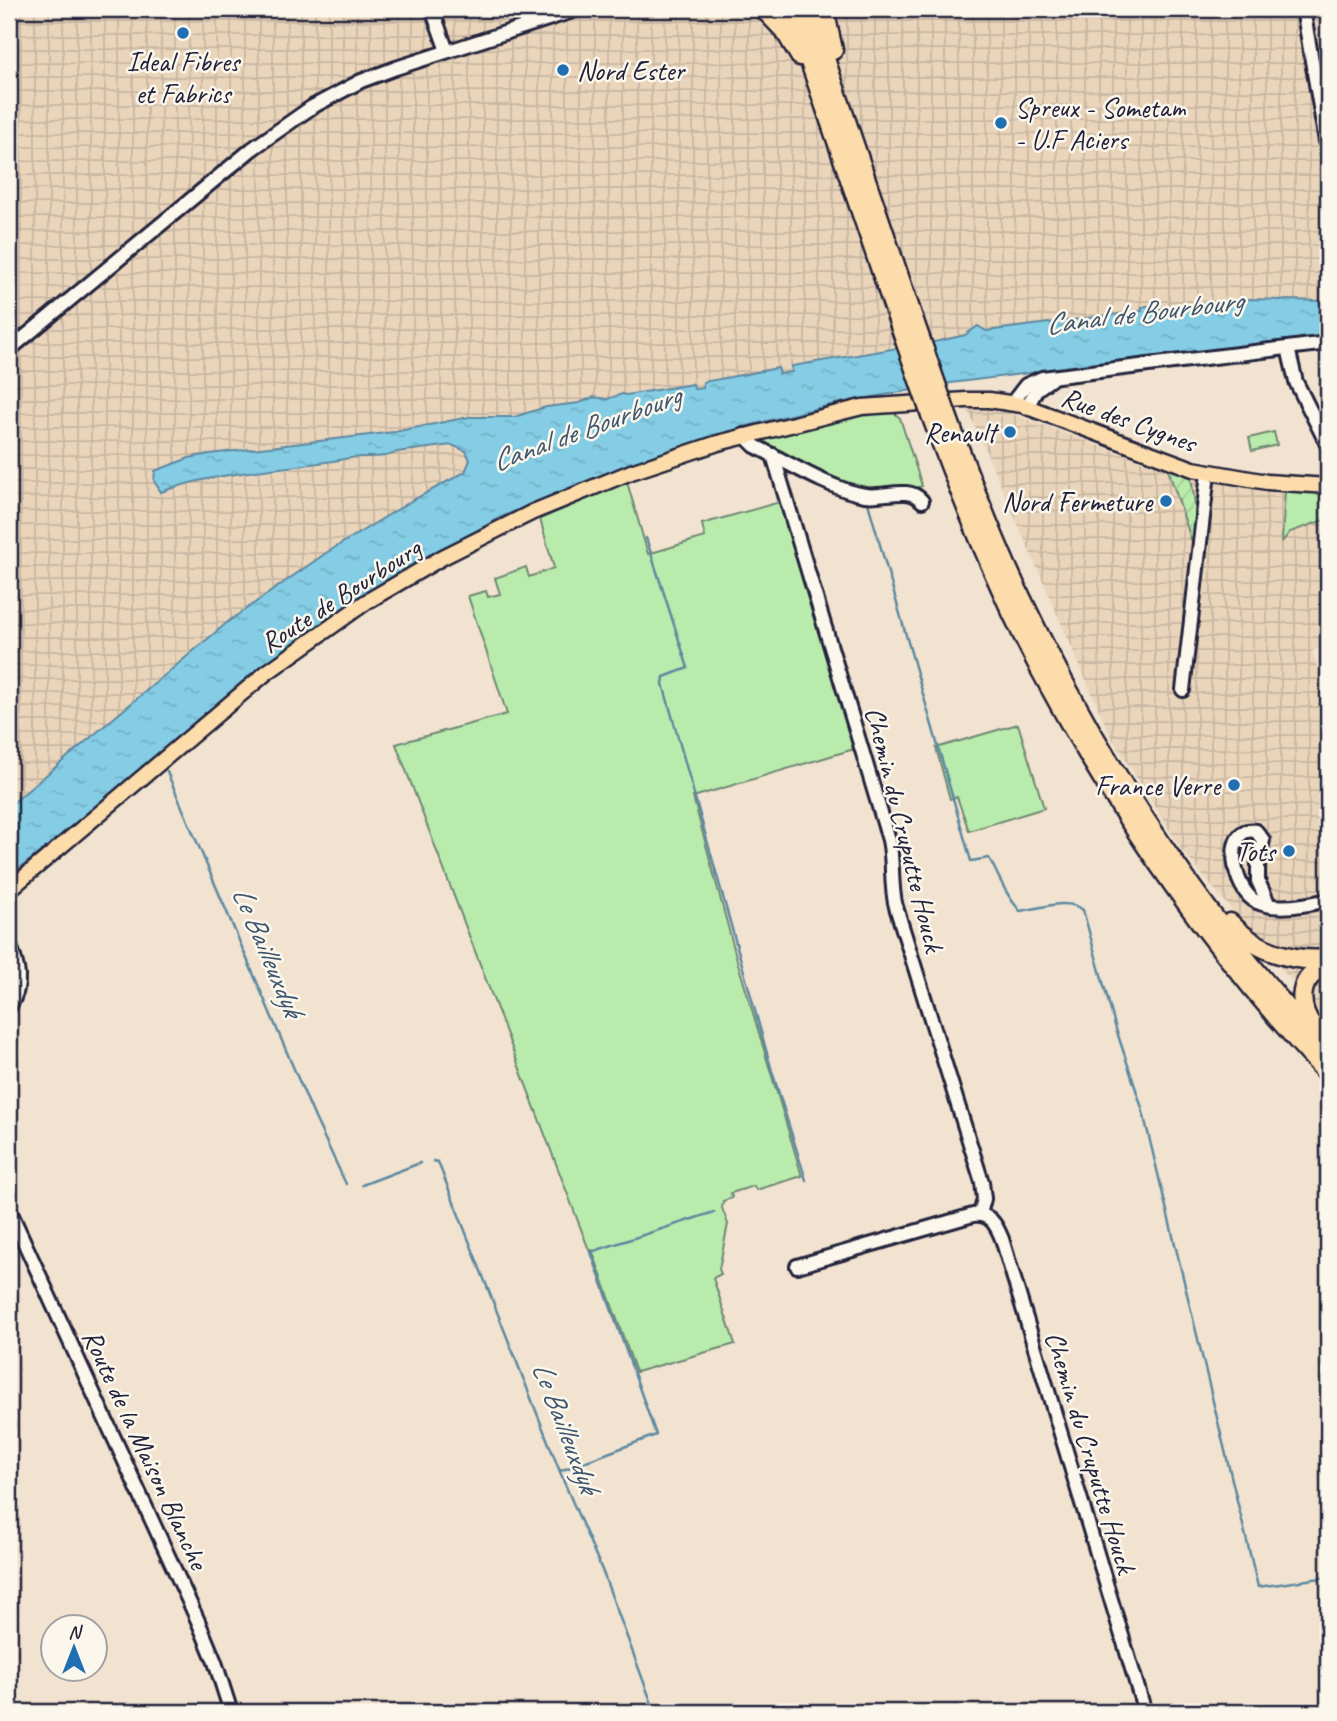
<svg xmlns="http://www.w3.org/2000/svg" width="1337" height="1721" viewBox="0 0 1337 1721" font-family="Caveat,sans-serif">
	<defs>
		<pattern id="industrial-grid" width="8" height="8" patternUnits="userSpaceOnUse" patternTransform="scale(1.75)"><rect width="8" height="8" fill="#ead5bb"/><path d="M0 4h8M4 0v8" fill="none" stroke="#c8b7a2"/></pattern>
		<pattern id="garden-furrows" width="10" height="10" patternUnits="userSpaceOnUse" patternTransform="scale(1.75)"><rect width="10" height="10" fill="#b9ecac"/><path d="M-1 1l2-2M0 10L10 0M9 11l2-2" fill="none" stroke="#9fca95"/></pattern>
		<pattern id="water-ripples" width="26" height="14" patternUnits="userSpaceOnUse" patternTransform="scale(1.75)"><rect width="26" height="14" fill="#84cde5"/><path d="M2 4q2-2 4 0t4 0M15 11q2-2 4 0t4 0" fill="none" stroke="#72b0c5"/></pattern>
	</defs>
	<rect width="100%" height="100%" fill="#f1e3cf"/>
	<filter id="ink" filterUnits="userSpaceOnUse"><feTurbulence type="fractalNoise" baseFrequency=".0143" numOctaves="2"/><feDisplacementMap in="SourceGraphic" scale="14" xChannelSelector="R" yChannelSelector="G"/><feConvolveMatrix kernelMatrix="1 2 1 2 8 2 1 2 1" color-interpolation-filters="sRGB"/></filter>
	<g filter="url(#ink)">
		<g fill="url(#industrial-grid)">
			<polygon points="9,9 1328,9 1328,301 1246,299 986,331 975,327 965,335 939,341 792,366 792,372 780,374 778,368 703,381 704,388 694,389 693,384 624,394 607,399 589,398 579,403 547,407 514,417 469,417 394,432 210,454 180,461 155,471 154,481 161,492 212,477 289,469 350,458 373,457 394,454 397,452 452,445 466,451 470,460 465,472 229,621 9,808"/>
			<polygon points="967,408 1001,410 1147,463 1218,481 1328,491 1328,645 1312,651 1328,701 1328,1024 1183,852 1110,735"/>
		</g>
		<g fill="#b9ecac" stroke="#6e8774" stroke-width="2">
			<polygon points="890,409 900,418 922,486 905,491 856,492 757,441 770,434 858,413"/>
			<polygon points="1274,432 1277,445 1252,451 1249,438"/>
			<polygon points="627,482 648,554 705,537 702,524 780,502 854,749 693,797 737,960 802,1176 756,1190 754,1186 731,1193 732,1198 723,1201 722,1208 728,1224 719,1269 721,1274 713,1278 735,1344 636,1372 592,1250 589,1250 396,744 507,714 468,596 486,591 488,597 500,594 495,578 526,567 529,577 554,568 540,519"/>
			<polygon points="1285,490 1328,492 1328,498 1322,499 1327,519 1290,532 1282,542"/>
			<polygon points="1018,724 1044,808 969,831 957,797 950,799 936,748"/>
		</g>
		<polygon fill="url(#garden-furrows)" stroke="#6e8774" stroke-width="2" points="1168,469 1181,471 1191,477 1195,504 1195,541 1192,542"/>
		<path fill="url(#water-ripples)" stroke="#5d89a1" stroke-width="2" d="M1246,299L1328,301V335L951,383L834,404L747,426L650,457L567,489L499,518L389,580L323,623L277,656L51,844L9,876V808L14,802L229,621L326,553L413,500L465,472L470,460L466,451L452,445L397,452C384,460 365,455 350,458C289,470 220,470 161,492L154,481L155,471L189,458L210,454L394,432L469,417H514L546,407L579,403L594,397L607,399L622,394L626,395L693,384L694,389L703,388V382L778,368L780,374L792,372V366L939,341L965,335L978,326L986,331L1142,311V307L1152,305L1159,309Z"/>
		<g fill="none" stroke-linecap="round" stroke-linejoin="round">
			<g stroke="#5d89a1" stroke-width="2.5">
				<path d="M868,503L971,861L989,858C1000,878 1005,894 1020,911C1040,909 1067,897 1083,910L1116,1029L1142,1108L1258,1587L1328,1577"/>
				<polyline points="646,538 688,668 664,677 663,684 772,1071 806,1180"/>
				<polyline points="167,772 315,1118 346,1184"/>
				<polyline points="433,1161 438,1162 564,1482 602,1570 655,1712"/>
				<polyline points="362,1185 420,1163"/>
				<polyline points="560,1471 656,1435 591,1252 714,1212"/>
			</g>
			<g stroke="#22223b" stroke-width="18">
				<g id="minor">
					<polyline points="432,9 447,51"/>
					<polyline points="1303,9 1328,153"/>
					<polyline points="1288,348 1296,382 1328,446"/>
					<polyline points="9,350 252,149 312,107 361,81 396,68 579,9"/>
					<polyline points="1012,403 1026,385 1042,378 1328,343"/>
					<polyline points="1027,407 1037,389 1051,379"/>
					<path d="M744,435L755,446C785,461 832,490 865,495C883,498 909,485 922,501"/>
					<path d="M773,455L889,840C894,863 890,885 896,907L982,1182L984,1199L980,1214"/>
					<polyline points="1183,690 1208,473"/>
					<path d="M1269,905L1258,881V864L1263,840L1256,831C1222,824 1232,891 1257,902C1277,911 1307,905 1328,900"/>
					<path d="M9,943C18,966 24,985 9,1007"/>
					<polyline points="9,1209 198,1621 215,1662 231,1712"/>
					<path d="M797,1266L973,1215C990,1213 996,1224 1002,1239L1145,1712"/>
				</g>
			</g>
			<g stroke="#22223b" stroke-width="19">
				<polyline id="major" points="9,890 266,673 366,602 443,557 533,512 631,472 718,443 862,407 966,400 989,400 1022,405 1193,469 1267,482 1328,486"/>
			</g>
			<g stroke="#22223b" stroke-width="23">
				<g id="highway">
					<polyline points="764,9 785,31 800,56"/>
					<polyline points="792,9 898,320"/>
					<polyline points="808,9 913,318"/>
					<polyline points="824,9 833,50"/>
					<path d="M946,413C967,471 989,529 1015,585C1095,756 1200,916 1328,1054"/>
					<path d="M931,415C963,501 997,587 1040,669C1118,816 1214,952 1328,1074"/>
					<path d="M1230,923C1256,951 1291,962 1328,959"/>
					<path d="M1313,1027C1297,1006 1297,974 1328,967"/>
				</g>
			</g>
			<use href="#minor" stroke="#fbf7ec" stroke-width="12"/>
			<use href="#major" stroke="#fddcac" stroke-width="14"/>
			<use href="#highway" stroke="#fddcac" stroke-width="18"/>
			<g stroke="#22223b" stroke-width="23" stroke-linecap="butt">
				<g id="highway-bridge">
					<polyline points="913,318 946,413"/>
					<polyline points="898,320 931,415"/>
				</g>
			</g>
			<use href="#highway-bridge" stroke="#fddcac" stroke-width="18"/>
		</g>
	</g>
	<g fill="#1f6fb2" stroke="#fbf7ec" stroke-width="2.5">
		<circle cx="183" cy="33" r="7"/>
		<circle cx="563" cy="70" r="7"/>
		<circle cx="1001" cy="123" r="7"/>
		<circle cx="1010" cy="432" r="7"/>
		<circle cx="1166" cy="501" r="7"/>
		<circle cx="1234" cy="785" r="7"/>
		<circle cx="1289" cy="851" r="7"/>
	</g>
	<g text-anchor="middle" stroke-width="5" stroke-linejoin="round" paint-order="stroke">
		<g font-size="28" fill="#22223b" stroke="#fbf7ec" text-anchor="end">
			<text x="183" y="71" text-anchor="middle">Ideal Fibres<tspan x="183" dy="32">et Fabrics</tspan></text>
			<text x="577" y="80" text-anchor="start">Nord Ester</text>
			<text x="1015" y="117" text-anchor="start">Spreux - Sometam<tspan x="1015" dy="32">- U.F Aciers</tspan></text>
			<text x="996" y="442">Renault</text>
			<text x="1152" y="511">Nord Fermeture</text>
			<text x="1220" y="795">France Verre</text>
			<text x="1275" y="861">Tots</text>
		</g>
		<g font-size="28" fill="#22223b" stroke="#fbf7ec">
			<text transform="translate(1129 419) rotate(20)" y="10">Rue des Cygnes</text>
			<text transform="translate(340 595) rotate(-33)" y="10">Route de Bourbourg</text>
			<text transform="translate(905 829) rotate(76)" y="10">Chemin du Cruputte Houck</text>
			<text transform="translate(146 1449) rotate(65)" y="10">Route de la Maison Blanche</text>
			<text transform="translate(1091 1452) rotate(73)" y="10">Chemin du Cruputte Houck</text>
		</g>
		<g font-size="30" font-style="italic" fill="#3f556e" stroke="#fbf7ec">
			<text transform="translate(1144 312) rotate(-7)" y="10">Canal de Bourbourg</text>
			<text transform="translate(586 428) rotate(-20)" y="10">Canal de Bourbourg</text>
			<text transform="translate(268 951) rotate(67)" y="10">Le Bailleuxdyk</text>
			<text transform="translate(566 1427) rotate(69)" y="10">Le Bailleuxdyk</text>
		</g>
	</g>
	<rect width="1337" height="1721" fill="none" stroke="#fbf7ec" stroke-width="35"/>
	<rect x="18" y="18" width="1302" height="1686" fill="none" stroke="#22223b" stroke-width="2.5" filter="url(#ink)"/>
	<g transform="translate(74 1648)"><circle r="33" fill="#fbf7ec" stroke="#a4a2a5" stroke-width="2"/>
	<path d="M0-5L12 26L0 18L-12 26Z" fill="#1f6fb2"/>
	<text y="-10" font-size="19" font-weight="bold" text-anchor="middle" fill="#22223b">N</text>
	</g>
</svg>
